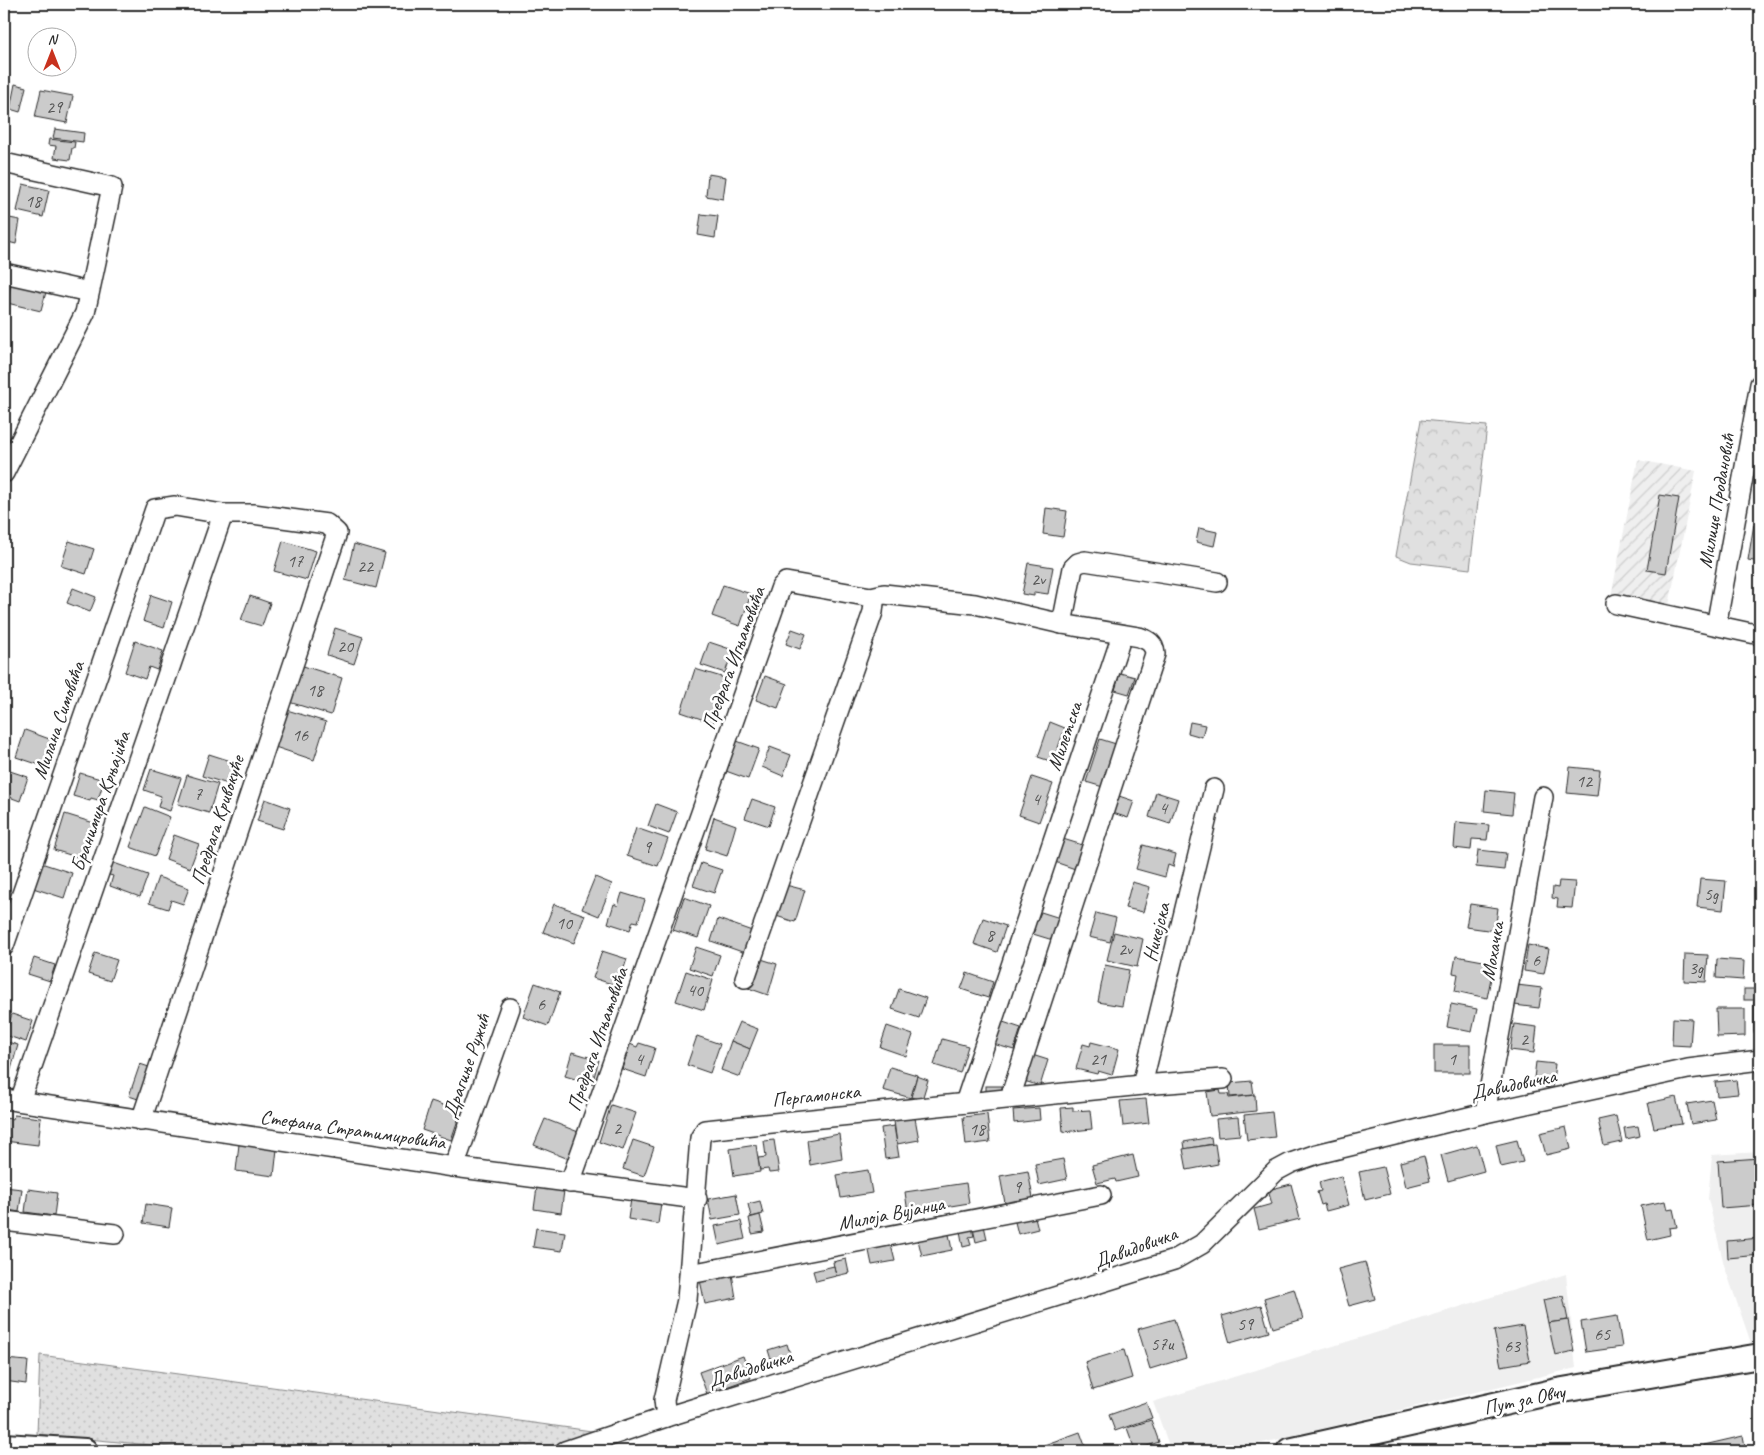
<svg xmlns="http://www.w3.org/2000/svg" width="1764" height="1455" viewBox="0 0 1764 1455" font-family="Caveat,sans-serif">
	<defs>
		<pattern id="industrial-furrows" width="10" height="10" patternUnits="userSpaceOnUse" patternTransform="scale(1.25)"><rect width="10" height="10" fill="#efefef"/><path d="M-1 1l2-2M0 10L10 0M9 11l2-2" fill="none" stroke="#cdcdcd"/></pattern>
		<pattern id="grass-dots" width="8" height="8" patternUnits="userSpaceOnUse" patternTransform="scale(1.25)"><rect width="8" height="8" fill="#e0e0e0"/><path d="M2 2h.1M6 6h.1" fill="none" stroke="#c0c0c0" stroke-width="1.8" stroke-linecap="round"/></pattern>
		<pattern id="forest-crowns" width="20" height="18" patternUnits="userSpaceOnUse" patternTransform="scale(1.25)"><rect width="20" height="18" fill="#e0e0e0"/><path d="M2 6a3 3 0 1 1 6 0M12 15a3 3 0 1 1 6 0" fill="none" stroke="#c0c0c0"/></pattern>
	</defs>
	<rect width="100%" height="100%" fill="#fff"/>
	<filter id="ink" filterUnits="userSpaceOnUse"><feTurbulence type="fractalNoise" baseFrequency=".02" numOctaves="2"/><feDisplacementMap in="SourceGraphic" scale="10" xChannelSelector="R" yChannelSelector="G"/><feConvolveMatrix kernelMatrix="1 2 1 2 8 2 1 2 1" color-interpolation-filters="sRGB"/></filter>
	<g filter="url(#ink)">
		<g fill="#efefef">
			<polygon points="1760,1152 1760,1342 1751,1343 1724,1265 1708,1199 1712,1155"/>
			<polygon points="1566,1274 1576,1368 1229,1451 1171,1451 1153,1402"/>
		</g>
		<polygon fill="url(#industrial-furrows)" points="1638,460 1696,471 1665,625 1608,612"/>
		<polygon fill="url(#grass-dots)" stroke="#868686" points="40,1355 606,1433 545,1451 211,1451 37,1434"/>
		<polygon fill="url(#forest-crowns)" stroke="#868686" points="1421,420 1487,426 1470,569 1411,562 1396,556"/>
		<g fill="#cbcbcb" stroke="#2b2b2b">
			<polygon points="15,84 26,87 20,112 10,109"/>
			<polygon points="41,90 73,96 67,123 35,117"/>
			<polygon points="55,129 84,133 83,142 53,138"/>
			<polygon points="49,139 75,142 74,148 72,148 70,160 54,158 56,146 48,145"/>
			<polygon points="708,174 726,177 723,199 706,196"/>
			<polygon points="23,184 49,190 43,217 17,211"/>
			<polygon points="701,214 718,216 715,238 698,235"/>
			<polygon points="4,217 20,220 16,244 4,241"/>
			<polygon points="11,283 46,292 41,311 7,303"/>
			<polygon points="1660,495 1679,498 1666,573 1647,570"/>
			<polygon points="1046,508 1067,511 1063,537 1043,534"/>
			<polygon points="1754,524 1760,525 1760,562 1748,560"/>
			<polygon points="1199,528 1217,532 1214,546 1196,542"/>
			<polygon points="69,541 94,549 86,574 61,566"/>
			<polygon points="283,541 316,551 307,580 274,571"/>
			<polygon points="354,544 385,553 376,588 345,580"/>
			<polygon points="1028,563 1053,567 1048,594 1034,592 1034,596 1022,594"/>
			<polygon points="723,585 751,594 740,626 712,616"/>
			<polygon points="73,588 96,597 90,612 67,603"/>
			<polygon points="151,595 172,602 164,628 143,621"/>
			<polygon points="250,596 270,603 262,626 241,620"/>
			<polygon points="335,628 363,637 354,664 327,655"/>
			<polygon points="792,629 806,634 800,649 786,644"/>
			<polygon points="135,641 163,651 157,670 149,667 145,679 125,672"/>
			<polygon points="709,642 733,650 725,673 701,665"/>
			<polygon points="300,665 342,678 331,715 289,702"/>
			<polygon points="695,669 728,679 713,723 681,712"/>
			<polygon points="1120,673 1135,677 1129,694 1115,690"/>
			<polygon points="765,676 787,684 778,708 756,700"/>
			<polygon points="287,710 326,722 314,760 275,747"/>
			<polygon points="1050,722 1065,728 1053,762 1038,757"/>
			<polygon points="1190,722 1205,725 1202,737 1188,733"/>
			<polygon points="25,730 52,740 43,766 16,757"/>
			<polygon points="1100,739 1116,744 1103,787 1086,782"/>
			<polygon points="734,740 759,749 748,779 723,770"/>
			<polygon points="770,747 791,755 783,776 762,767"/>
			<polygon points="209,754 234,762 228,784 202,776"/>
			<polygon points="1570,767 1600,770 1597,796 1567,793"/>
			<polygon points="4,769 28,777 20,801 4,795"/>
			<polygon points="151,769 181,778 170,811 158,807 161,796 144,790"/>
			<polygon points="80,773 104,780 98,800 91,798 90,801 73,796"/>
			<polygon points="187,775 218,784 209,813 178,804"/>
			<polygon points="1032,777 1053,784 1039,822 1019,815"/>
			<polygon points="1486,790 1514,793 1512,814 1484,811"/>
			<polygon points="1156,792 1178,799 1170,824 1149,817"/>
			<polygon points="1116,795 1134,801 1128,818 1110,812"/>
			<polygon points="265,799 290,808 283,829 257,821"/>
			<polygon points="752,799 775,807 769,826 745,818"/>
			<polygon points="656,804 677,812 669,834 648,826"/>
			<polygon points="145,807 170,817 155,856 130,847"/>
			<polygon points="65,814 94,823 83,859 54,850"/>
			<polygon points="714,817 736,825 727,856 705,849"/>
			<polygon points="1456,822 1489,825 1487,840 1472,839 1471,850 1454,848"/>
			<polygon points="636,828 668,839 658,866 627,856"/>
			<polygon points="174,835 199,844 190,868 166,859"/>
			<polygon points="1063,839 1089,847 1081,871 1055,862"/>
			<polygon points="1143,845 1176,854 1173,867 1168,865 1165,877 1136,869"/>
			<polygon points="1478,850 1506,853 1504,870 1476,867"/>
			<polygon points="111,862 148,875 140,897 110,886 113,876 106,874"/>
			<polygon points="41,863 72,873 64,898 33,888"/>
			<polygon points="701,863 722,870 714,893 693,886"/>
			<polygon points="158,877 189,888 183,904 171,900 168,909 149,903"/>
			<polygon points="595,877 612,884 599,916 582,909"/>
			<polygon points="1700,879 1726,881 1723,910 1697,907"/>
			<polygon points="1559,881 1575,882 1572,908 1557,907 1558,899 1552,898 1553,887 1558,888"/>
			<polygon points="1132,882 1150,887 1143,912 1125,908"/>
			<polygon points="782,884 805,890 795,922 773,915"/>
			<polygon points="622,893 645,900 638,922 633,921 630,930 608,923 614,904 618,906"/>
			<polygon points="684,897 709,906 698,938 673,930"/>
			<polygon points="554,904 585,915 574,943 543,932"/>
			<polygon points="1470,904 1498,908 1495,931 1466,927"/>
			<polygon points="1041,912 1063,919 1056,941 1033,934 1035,929 1030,927 1033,916 1039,917"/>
			<polygon points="1096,913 1116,918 1110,942 1089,937"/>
			<polygon points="983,918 1006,926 997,952 974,944"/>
			<polygon points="718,919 752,931 745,953 711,941"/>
			<polygon points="1114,932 1143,939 1137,967 1107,960"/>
			<polygon points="1528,945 1549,949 1544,974 1524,971"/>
			<polygon points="696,947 720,955 713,976 689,968"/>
			<polygon points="602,951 627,959 618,986 593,978"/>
			<polygon points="95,953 117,960 110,981 88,974"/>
			<polygon points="1685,954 1708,955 1706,982 1684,981"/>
			<polygon points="1456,956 1494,963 1487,998 1455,991 1458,974 1453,973"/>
			<polygon points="34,958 55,965 50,981 28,974"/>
			<polygon points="758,958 777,964 768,995 748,988"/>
			<polygon points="1717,959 1744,961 1743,980 1716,978"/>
			<polygon points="1105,965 1129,970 1122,1006 1098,1002"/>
			<polygon points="686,971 713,980 704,1010 676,1001"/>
			<polygon points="967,973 993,982 988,998 961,989"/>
			<polygon points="535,983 560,992 548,1026 523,1017"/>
			<polygon points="1517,985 1542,988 1539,1008 1514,1005"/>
			<polygon points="899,989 926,998 919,1018 892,1009"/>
			<rect x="1744" y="989" width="16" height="11"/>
			<rect x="1754" y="1002" width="6" height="30"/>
			<polygon points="1451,1004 1477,1009 1472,1032 1447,1027"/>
			<polygon points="1716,1009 1745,1009 1745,1036 1717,1037"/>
			<polygon points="12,1014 33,1021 26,1042 5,1035"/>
			<polygon points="1673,1018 1692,1019 1690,1046 1672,1045"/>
			<polygon points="1000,1021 1021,1028 1014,1050 993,1044"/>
			<polygon points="739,1022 758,1029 750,1049 731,1041"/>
			<polygon points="1514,1024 1537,1027 1534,1053 1510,1050"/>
			<polygon points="887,1026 913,1035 906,1056 880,1047"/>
			<polygon points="697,1036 720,1044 710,1073 687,1065"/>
			<polygon points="942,1039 968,1046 960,1073 934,1065"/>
			<polygon points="4,1041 18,1045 5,1090 4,1089"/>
			<polygon points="731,1041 750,1049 740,1077 721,1070"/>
			<polygon points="1091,1042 1119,1049 1112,1075 1098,1071 1097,1074 1076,1069 1083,1044 1090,1046"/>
			<polygon points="639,1043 655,1048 646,1077 622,1069 630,1044 637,1047"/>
			<rect x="1434" y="1045" width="36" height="28"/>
			<polygon points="572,1052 599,1060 592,1084 565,1076"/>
			<polygon points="1029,1054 1048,1060 1040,1086 1021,1080"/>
			<polygon points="1536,1062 1555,1064 1552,1088 1533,1086"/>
			<polygon points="140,1064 149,1067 138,1099 129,1096"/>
			<polygon points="890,1067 917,1075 911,1098 883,1090"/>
			<polygon points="917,1076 928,1080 922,1100 911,1097"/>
			<polygon points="1736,1080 1738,1094 1717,1096 1715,1082"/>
			<polygon points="1252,1081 1254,1095 1230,1097 1229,1083"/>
			<rect x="986" y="1086" width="16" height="11"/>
			<polygon points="1220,1090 1221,1094 1228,1094 1229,1098 1255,1095 1256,1111 1210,1116 1207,1092"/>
			<polygon points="1676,1097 1682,1124 1654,1128 1648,1103"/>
			<polygon points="1146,1099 1149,1123 1123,1126 1120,1101"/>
			<polygon points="1712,1100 1716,1120 1691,1124 1687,1104"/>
			<polygon points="431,1101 461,1111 451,1140 422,1130"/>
			<polygon points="611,1105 636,1113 623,1150 599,1142"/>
			<polygon points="1073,1107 1073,1111 1090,1110 1092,1129 1063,1132 1061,1108"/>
			<polygon points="1039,1108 1040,1120 1014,1123 1013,1110"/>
			<polygon points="1272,1112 1275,1137 1247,1140 1244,1115"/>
			<polygon points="987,1114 990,1142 966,1145 963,1117"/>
			<polygon points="14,1115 41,1118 38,1145 4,1141 4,1118 13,1119"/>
			<polygon points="1616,1116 1622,1142 1604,1146 1598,1120"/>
			<polygon points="1238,1117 1240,1135 1218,1137 1216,1119"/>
			<polygon points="915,1118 919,1140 897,1144 894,1121"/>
			<polygon points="545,1119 581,1133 571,1160 534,1145"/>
			<polygon points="894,1126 899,1157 885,1159 881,1128"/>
			<polygon points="1638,1126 1640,1136 1626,1139 1624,1128"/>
			<polygon points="1566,1127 1571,1149 1546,1155 1540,1133"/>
			<polygon points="839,1134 842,1159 810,1165 807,1140"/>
			<polygon points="1211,1137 1212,1144 1185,1149 1184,1142"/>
			<polygon points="633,1140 654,1147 644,1176 623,1169"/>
			<polygon points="774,1140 779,1172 769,1173 768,1169 760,1170 758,1158 766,1157 764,1141"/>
			<polygon points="1517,1140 1523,1162 1501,1167 1496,1145"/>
			<polygon points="239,1144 277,1149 274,1176 236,1171"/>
			<polygon points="1215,1144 1218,1164 1187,1170 1183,1149"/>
			<polygon points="756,1145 760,1172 734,1176 730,1149"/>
			<polygon points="1477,1145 1484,1171 1448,1181 1441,1155"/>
			<polygon points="1133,1155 1138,1177 1116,1182 1115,1179 1097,1183 1092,1165"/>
			<polygon points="1424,1156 1430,1181 1406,1187 1400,1162"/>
			<polygon points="1760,1158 1760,1205 1721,1208 1718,1161"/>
			<polygon points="1063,1159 1067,1179 1039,1185 1035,1164"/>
			<polygon points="1383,1167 1390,1194 1365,1200 1359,1172"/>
			<polygon points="868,1170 872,1193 841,1198 837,1175"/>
			<polygon points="1028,1171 1033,1198 1005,1203 1000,1176"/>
			<polygon points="1341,1176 1349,1205 1326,1211 1324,1204 1321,1205 1317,1192 1321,1191 1319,1182"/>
			<polygon points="966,1183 969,1203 908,1213 905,1192"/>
			<polygon points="1291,1184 1300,1219 1259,1229 1254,1209 1272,1204 1268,1190"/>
			<polygon points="4,1187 22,1189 19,1212 4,1209"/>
			<polygon points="537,1187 564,1191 561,1213 534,1209"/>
			<polygon points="28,1189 57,1193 54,1216 25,1212"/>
			<polygon points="736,1194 740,1215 712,1220 708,1199"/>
			<polygon points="631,1199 661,1203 658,1224 628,1219"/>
			<polygon points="760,1201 763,1214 751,1217 748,1204"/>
			<polygon points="1665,1201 1667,1210 1673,1209 1677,1227 1669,1228 1670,1235 1648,1240 1641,1206"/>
			<polygon points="146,1204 172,1208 169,1227 143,1223"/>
			<polygon points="1034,1213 1038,1229 1018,1234 1014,1218"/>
			<polygon points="760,1215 764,1232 752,1234 749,1218"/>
			<polygon points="741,1221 745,1239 719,1245 715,1226"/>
			<polygon points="983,1221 987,1239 976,1242 972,1224"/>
			<polygon points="536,1228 565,1232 562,1251 533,1247"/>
			<polygon points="972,1228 974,1236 969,1237 971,1245 963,1247 960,1231"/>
			<polygon points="948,1229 952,1250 922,1256 917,1236"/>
			<polygon points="1760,1238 1760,1255 1728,1258 1727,1241"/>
			<polygon points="890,1241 895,1261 872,1265 868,1246"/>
			<polygon points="846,1259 849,1273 836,1276 833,1262"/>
			<polygon points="1365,1262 1375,1299 1349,1306 1338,1269"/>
			<polygon points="834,1266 836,1276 816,1281 813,1271"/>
			<polygon points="732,1274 736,1298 705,1304 700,1280"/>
			<polygon points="1294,1289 1303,1319 1273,1328 1264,1298"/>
			<polygon points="1563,1296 1568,1320 1548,1323 1543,1300"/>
			<polygon points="1261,1305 1269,1332 1230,1343 1222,1316"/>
			<polygon points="1617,1316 1622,1347 1586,1352 1581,1322"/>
			<polygon points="1174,1319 1186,1358 1150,1369 1138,1329"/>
			<polygon points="1568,1320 1574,1351 1555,1355 1548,1323"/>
			<polygon points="1523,1326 1530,1361 1501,1366 1494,1331"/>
			<polygon points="787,1344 791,1357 772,1363 768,1350"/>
			<polygon points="1124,1350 1132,1378 1093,1390 1085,1362"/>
			<polygon points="743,1356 751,1378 707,1394 699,1372"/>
			<polygon points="4,1359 28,1361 26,1384 4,1381"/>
			<polygon points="1146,1402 1152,1418 1115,1431 1109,1415"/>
			<polygon points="1151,1420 1159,1442 1135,1450 1127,1428"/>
			<polygon points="1080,1432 1087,1451 1046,1451 1044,1445"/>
			<polygon points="1743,1436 1746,1451 1705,1451 1704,1445"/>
		</g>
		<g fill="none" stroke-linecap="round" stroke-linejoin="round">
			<g stroke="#2b2b2b" stroke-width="22">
				<g id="minor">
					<polyline points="4,163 112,187 85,313 4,473"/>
					<polyline points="4,273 89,292"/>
					<polyline points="871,597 884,594 975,604 1062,624"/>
					<polyline points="1616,604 1760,635"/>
					<polyline points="1719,625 1717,621 1760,384"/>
					<polyline points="4,946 155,509 175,506 223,514 253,514 327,524 337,533 141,1121"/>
					<polyline points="1142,1085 1214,789"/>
					<path d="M1010,1098L1155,654C1154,643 1148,640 1139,637L1062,624L1073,568L1078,563L1085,561L1217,582"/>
					<polyline points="4,1099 454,1167 697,1199"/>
					<polyline points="20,1101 223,514"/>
					<polyline points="965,1103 1122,635"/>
					<polyline points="1485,1113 1543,797"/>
					<polyline points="454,1167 510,1008"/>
					<polyline points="570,1183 781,587 786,582 871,597 874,603 873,612 745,978"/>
					<polyline points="4,1221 115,1234"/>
					<polyline points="690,1274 1101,1195"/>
					<polyline points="666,1417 664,1400 687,1300 700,1138 705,1130 1142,1085 1223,1079"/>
					<polyline points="565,1451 666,1417 1174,1260 1202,1244 1276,1171 1291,1163 1317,1154 1485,1113 1688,1069 1760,1060"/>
				</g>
			</g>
			<g stroke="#2b2b2b" stroke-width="28">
				<g id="tertiary">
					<polyline points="4,1446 85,1451"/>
					<polyline points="1289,1451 1557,1391 1760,1356"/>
				</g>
			</g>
			<use href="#minor" stroke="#fff" stroke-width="19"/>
			<use href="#tertiary" stroke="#fff" stroke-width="24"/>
		</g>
	</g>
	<g text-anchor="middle" stroke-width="5" stroke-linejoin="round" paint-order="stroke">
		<g font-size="18" fill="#535353">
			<text x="54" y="113">29</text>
			<text x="33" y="207">18</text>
			<text x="295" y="567">17</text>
			<text x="365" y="572">22</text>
			<text x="1038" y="585">2v</text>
			<text x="345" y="652">20</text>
			<text x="315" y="696">18</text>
			<text x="300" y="741">16</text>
			<text x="1584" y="787">12</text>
			<text x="198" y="800">7</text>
			<text x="1036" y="805">4</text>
			<text x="1163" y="814">4</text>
			<text x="647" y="853">9</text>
			<text x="1711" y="900">5g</text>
			<text x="564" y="929">10</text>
			<text x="990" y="941">8</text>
			<text x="1125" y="955">2v</text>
			<text x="1536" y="966">6</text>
			<text x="1696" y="974">3g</text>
			<text x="695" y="996">40</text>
			<text x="541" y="1010">6</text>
			<text x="1524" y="1045">2</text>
			<text x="639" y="1065">4</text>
			<text x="1098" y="1065">21</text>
			<text x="1452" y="1065">1</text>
			<text x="617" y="1134">2</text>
			<text x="977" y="1135">18</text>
			<text x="1017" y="1193">9</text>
			<text x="1245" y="1330">59</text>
			<text x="1602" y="1340">65</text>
			<text x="1162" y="1350">57u</text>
			<text x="1512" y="1352">63</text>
		</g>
		<g font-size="20" fill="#2b2b2b" stroke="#fff">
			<text transform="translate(1716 501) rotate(-80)" y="7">Милице Продановић</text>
			<text transform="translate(733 658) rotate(-70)" y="7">Предрага Игњатовића</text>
			<text transform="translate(58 720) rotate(-71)" y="7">Милана Симовића</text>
			<text transform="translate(1064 736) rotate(-71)" y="7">Милетска</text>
			<text transform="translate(100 801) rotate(-71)" y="7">Бранимира Крњајића</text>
			<text transform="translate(217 820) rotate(-72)" y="7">Предрага Кривокуће</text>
			<text transform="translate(1156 932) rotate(-76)" y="7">Никејска</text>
			<text transform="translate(1492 951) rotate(-80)" y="7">Мохачка</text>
			<text transform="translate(597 1039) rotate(-71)" y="7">Предрага Игњатовића</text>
			<text transform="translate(466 1066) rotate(-71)" y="7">Драгиње Ружић</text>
			<text transform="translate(1513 1084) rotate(-12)" y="7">Давидовичка</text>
			<text transform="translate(816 1095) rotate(-6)" y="7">Пергамонска</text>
			<text transform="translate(353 1129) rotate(8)" y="7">Стефана Стратимировића</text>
			<text transform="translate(891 1213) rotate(-11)" y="7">Милоја Вујанца</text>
			<text transform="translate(1135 1247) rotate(-20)" y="7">Давидовичка</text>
			<text transform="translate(750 1368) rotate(-17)" y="7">Давидовичка</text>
			<text transform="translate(1524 1399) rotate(-12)" y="7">Пут за Овчу</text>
		</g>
	</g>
	<rect width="1764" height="1455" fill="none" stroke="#fff" stroke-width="20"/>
	<rect x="10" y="10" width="1744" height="1435" fill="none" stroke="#2b2b2b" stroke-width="2" filter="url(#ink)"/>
	<g transform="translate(52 52)"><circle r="24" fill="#ffffff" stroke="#aaaaaa"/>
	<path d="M0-4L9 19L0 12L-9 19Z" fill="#c8321e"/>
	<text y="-8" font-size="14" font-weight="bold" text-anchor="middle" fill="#2b2b2b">N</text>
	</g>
</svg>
